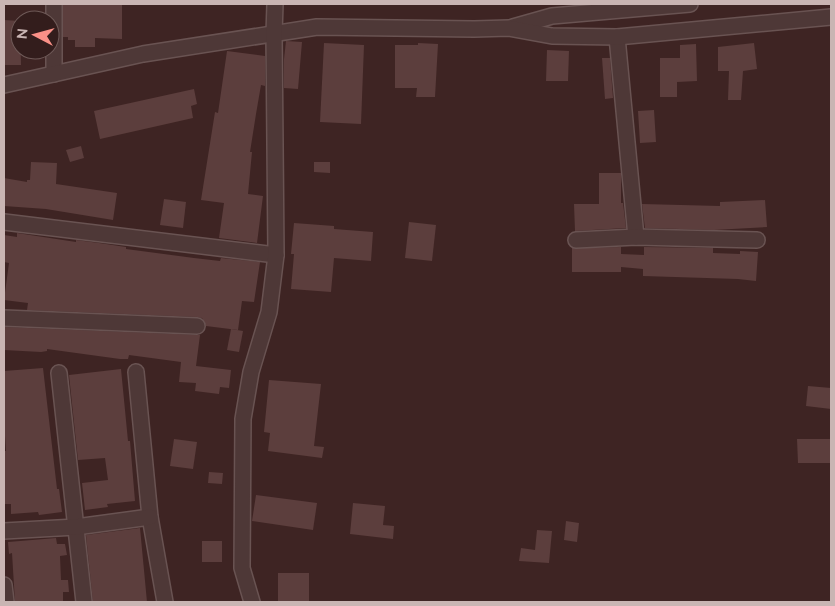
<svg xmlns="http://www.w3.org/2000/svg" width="835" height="606" viewBox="0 0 835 606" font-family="Raleway,sans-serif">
	<rect width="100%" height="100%" fill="#3e2423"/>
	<g fill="#5c3e3d">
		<polygon points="63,4 122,4 122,39 95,38 95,47 75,47 75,40 68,40 68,37 63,37"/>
		<polygon points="4,20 20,21 21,65 4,65"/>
		<polygon points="286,41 302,42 298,89 284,88 284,59"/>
		<polygon points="324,43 364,45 361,124 320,122"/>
		<polygon points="418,43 438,44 435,97 416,97 417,88 395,88 395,45 418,45"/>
		<polygon points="754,43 757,69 743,71 741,100 728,100 729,71 718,71 718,47"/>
		<polygon points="696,44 697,81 677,82 677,97 660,97 660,58 680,58 680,45"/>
		<polygon points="547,50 569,51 568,81 546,81"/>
		<polygon points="227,51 265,56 265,86 261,85 256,114 250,152 252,152 248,194 263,196 257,243 219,238 224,203 201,200 215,112 218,113"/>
		<polygon points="602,58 610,58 613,98 605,99"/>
		<polygon points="194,89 197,104 191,106 193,118 100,139 94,111"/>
		<polygon points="654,110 656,142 640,143 638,111"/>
		<polygon points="81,146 84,158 70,162 66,150"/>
		<polygon points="31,162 57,163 56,184 117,193 113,220 46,209 4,206 4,178 27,182 27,180 30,180"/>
		<polygon points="314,162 330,162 330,173 314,172"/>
		<polygon points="599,173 621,173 621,203 623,203 626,228 575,231 574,204 599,204"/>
		<polygon points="164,199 186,202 183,228 160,225"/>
		<polygon points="765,200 767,227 714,230 645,228 642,204 720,206 720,202"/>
		<polygon points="409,222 436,225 432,261 405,258"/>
		<polygon points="294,223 334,226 334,229 373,232 371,261 334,258 331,292 291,289 294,254 291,254"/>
		<polygon points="17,233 76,242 76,240 99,243 126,247 126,249 194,258 220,261 221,258 260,262 254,302 242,301 238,330 206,326 202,318 197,317 27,310 28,303 4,300 9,263 4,262 4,235 17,237"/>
		<polygon points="621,247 621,254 644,255 644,247 713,248 713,253 740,254 740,251 758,252 756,281 738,279 643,276 643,269 621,267 621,272 572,272 572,248"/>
		<polygon points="4,327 200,335 196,366 231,370 229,388 220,387 219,394 195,391 196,383 179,382 181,362 129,355 128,359 120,359 47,349 47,351 41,352 4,350"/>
		<polygon points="231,329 243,331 239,352 227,350"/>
		<polygon points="43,368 57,489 59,489 62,512 39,515 38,512 11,514 11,504 4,504 4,451 6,451 4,421 4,371"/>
		<polygon points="121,369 128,441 130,441 135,501 107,504 108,507 85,510 82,483 108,480 105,458 78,460 69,375"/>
		<polygon points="269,380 321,384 314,446 324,447 322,458 268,451 270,433 264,432"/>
		<polygon points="808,386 831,388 831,409 806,406"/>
		<polygon points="174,439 197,442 193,469 170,466"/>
		<polygon points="797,439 831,439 831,463 798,463"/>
		<polygon points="209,472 223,473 222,484 208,483"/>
		<polygon points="256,495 317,503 313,530 252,521"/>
		<polygon points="353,503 385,506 383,525 394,526 393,539 350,534"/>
		<polygon points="566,521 579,523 577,542 564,540"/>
		<polygon points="140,528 147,602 93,602 86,535"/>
		<polygon points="537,530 552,531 549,563 519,561 521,548 535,550"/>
		<polygon points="56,538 57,544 65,544 67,555 60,556 61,580 68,580 69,592 63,592 63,602 15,602 12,553 9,554 8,542"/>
		<rect x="202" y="541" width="20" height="21"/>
		<rect x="278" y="573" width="31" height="29"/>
	</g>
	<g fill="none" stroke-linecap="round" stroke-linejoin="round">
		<g stroke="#695352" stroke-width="18">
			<g id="minor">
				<polyline points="513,27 552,16 690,4"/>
				<polyline points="617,37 636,237"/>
				<polyline points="54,74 54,4"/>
				<polyline points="4,85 143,54 317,27 474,29 509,28 552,36 617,37 831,17"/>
				<polyline points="4,222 276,255"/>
				<polyline points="576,240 636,237 757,240"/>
				<polyline points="4,318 197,326"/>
				<polyline points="136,372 150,517 165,602"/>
				<polyline points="59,373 84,602"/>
				<polyline points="4,531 76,527 150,517"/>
				<polyline points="4,585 6,602"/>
				<polyline points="252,602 242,568 243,419 251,372 269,312 276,255 274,34 275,4"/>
			</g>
		</g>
		<use href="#minor" stroke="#4e3837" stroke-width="15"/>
	</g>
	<rect width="835" height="606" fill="none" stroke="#c9b5b3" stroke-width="10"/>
	<g transform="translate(35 35) rotate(276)"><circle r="24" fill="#331d1c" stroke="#6f5a58"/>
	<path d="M0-4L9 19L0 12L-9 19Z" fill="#fa9087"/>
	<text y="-8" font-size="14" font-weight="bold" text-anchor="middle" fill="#c9b5b3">N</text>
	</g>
</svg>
